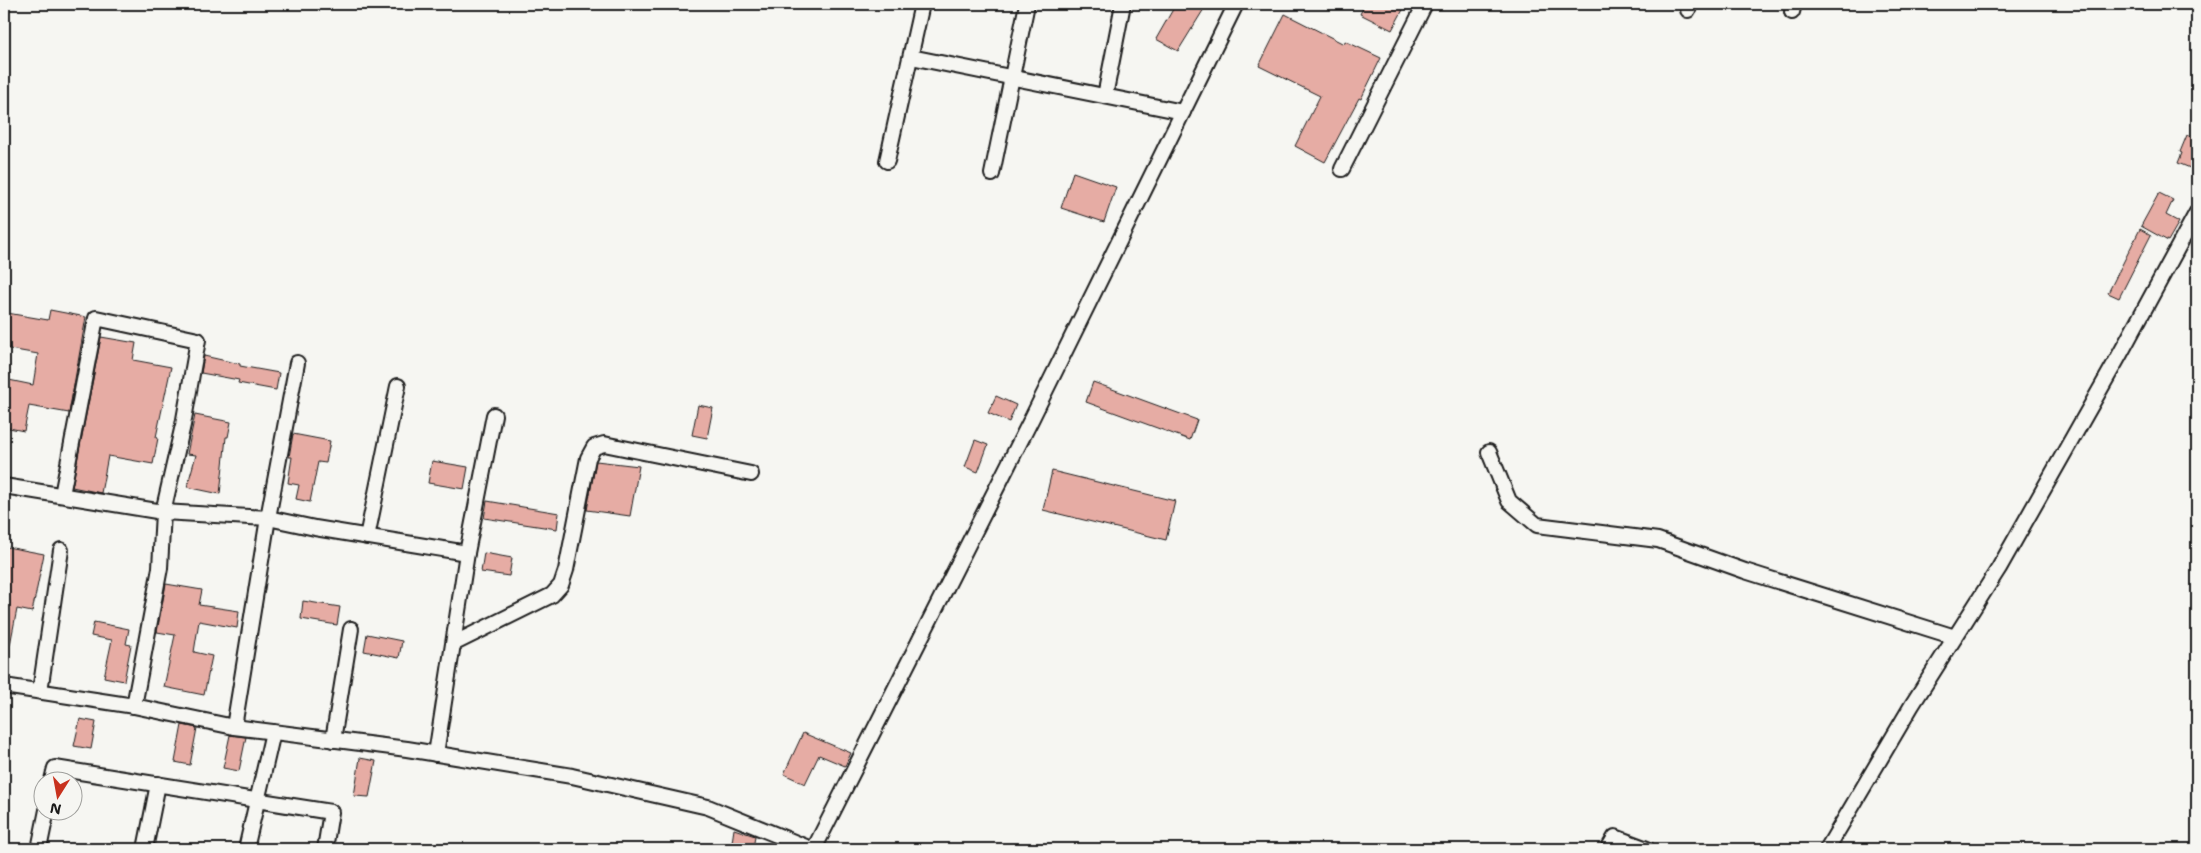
<svg xmlns="http://www.w3.org/2000/svg" width="2201" height="853" viewBox="0 0 2201 853" font-family="'Shantell Sans',sans-serif">
	<rect width="100%" height="100%" fill="#f6f6f2"/>
	<filter id="ink" filterUnits="userSpaceOnUse"><feTurbulence type="fractalNoise" baseFrequency=".02" numOctaves="2"/><feDisplacementMap in="SourceGraphic" scale="10" xChannelSelector="R" yChannelSelector="G"/><feConvolveMatrix kernelMatrix="1 2 1 2 8 2 1 2 1" color-interpolation-filters="sRGB"/></filter>
	<g filter="url(#ink)">
		<g fill="#e6aca4" stroke="#1c1c1c">
			<polygon points="1176,4 1207,4 1178,51 1156,39"/>
			<polygon points="1365,4 1406,4 1392,30 1360,14"/>
			<polygon points="1285,14 1344,44 1345,41 1381,58 1361,99 1359,98 1325,162 1295,146 1320,96 1259,66"/>
			<polygon points="2187,135 2197,139 2197,162 2195,170 2178,163 2182,153 2180,152"/>
			<polygon points="1073,172 1116,187 1104,222 1061,208"/>
			<polygon points="2159,193 2173,200 2166,215 2179,222 2168,241 2141,226"/>
			<polygon points="2140,229 2151,235 2119,298 2108,293"/>
			<polygon points="50,310 86,317 69,413 29,406 24,431 4,427 4,379 33,385 38,354 4,348 4,330 7,313 48,320"/>
			<polygon points="101,337 136,343 133,360 171,367 156,437 158,438 153,464 108,456 101,493 72,487"/>
			<polygon points="204,356 240,364 240,366 279,373 276,390 238,383 239,380 201,373"/>
			<polygon points="1093,382 1197,420 1190,440 1086,402"/>
			<polygon points="996,396 1016,405 1009,422 988,413"/>
			<polygon points="698,405 713,408 707,438 692,435"/>
			<polygon points="195,415 231,422 228,437 226,437 220,494 187,487 196,455 187,454"/>
			<polygon points="293,434 330,441 326,463 318,462 310,502 296,499 299,485 288,483 292,457 289,457"/>
			<polygon points="975,440 988,445 978,472 965,467"/>
			<polygon points="432,461 468,467 464,489 428,483"/>
			<polygon points="596,461 639,466 630,516 587,510"/>
			<polygon points="1052,471 1175,501 1166,540 1043,510"/>
			<polygon points="487,501 559,513 557,529 484,518"/>
			<polygon points="7,547 44,554 32,612 17,609 10,645 4,644 4,562"/>
			<polygon points="484,553 512,558 509,576 481,572"/>
			<polygon points="166,584 202,590 199,605 239,611 237,628 199,621 194,652 212,656 204,695 164,687 175,635 157,632"/>
			<polygon points="303,601 340,607 337,625 301,619"/>
			<polygon points="94,622 129,629 126,644 131,645 124,681 104,677 112,640 91,636"/>
			<polygon points="367,634 402,641 399,658 364,651"/>
			<polygon points="80,719 96,722 91,749 74,746"/>
			<polygon points="182,725 197,728 190,765 175,762"/>
			<polygon points="803,733 851,753 845,766 819,755 805,784 784,774"/>
			<polygon points="230,735 246,737 239,771 223,768"/>
			<polygon points="360,758 376,761 369,797 354,796"/>
			<polygon points="734,829 755,836 753,849 731,849"/>
		</g>
		<g fill="none" stroke-linecap="round" stroke-linejoin="round">
			<g stroke="#1c1c1c" stroke-width="18">
				<g id="minor">
					<polyline points="1688,10 1690,4"/>
					<polyline points="1792,12 1794,4"/>
					<polyline points="911,57 1183,112"/>
					<polyline points="1105,96 1123,4"/>
					<polyline points="887,161 922,4"/>
					<polyline points="1342,169 1425,4"/>
					<polyline points="992,174 1027,4"/>
					<polyline points="1489,452 1509,501 1537,525 1658,540 1745,571 1955,637"/>
					<polyline points="4,486 163,512 268,518 315,528 467,553"/>
					<polyline points="62,495 96,318 198,340 183,425 163,512 160,568 134,706"/>
					<polyline points="367,537 398,386"/>
					<polyline points="455,643 552,595 561,585 566,570 588,458 594,447 604,444 751,474"/>
					<polyline points="4,686 134,706 234,727 407,749 572,776 708,807 811,849"/>
					<polyline points="40,691 61,550"/>
					<polyline points="234,727 268,518 297,363"/>
					<polyline points="333,740 351,629"/>
					<polyline points="436,754 467,553 494,415"/>
					<polyline points="52,780 55,768 331,812 325,849"/>
					<polyline points="39,849 47,810"/>
					<polyline points="145,849 158,784"/>
					<polyline points="246,849 273,732"/>
					<polyline points="814,849 1032,418 1236,4"/>
					<polyline points="1608,849 1615,837 1647,849"/>
					<polyline points="1827,849 1912,705 1999,568 2119,356 2197,212"/>
				</g>
			</g>
			<use href="#minor" stroke="#f6f6f2" stroke-width="14"/>
		</g>
	</g>
	<rect width="2201" height="853" fill="none" stroke="#f6f6f2" stroke-width="20"/>
	<rect x="10" y="10" width="2181" height="833" fill="none" stroke="#1c1c1c" stroke-width="2" filter="url(#ink)"/>
	<g transform="translate(58 796) rotate(191)"><circle r="24" fill="#f6f6f2" stroke="#9f9f9c"/>
	<path d="M0-4L9 19L0 12L-9 19Z" fill="#c8321e"/>
	<text y="-8" font-size="14" font-weight="bold" text-anchor="middle" fill="#1c1c1c">N</text>
	</g>
</svg>
